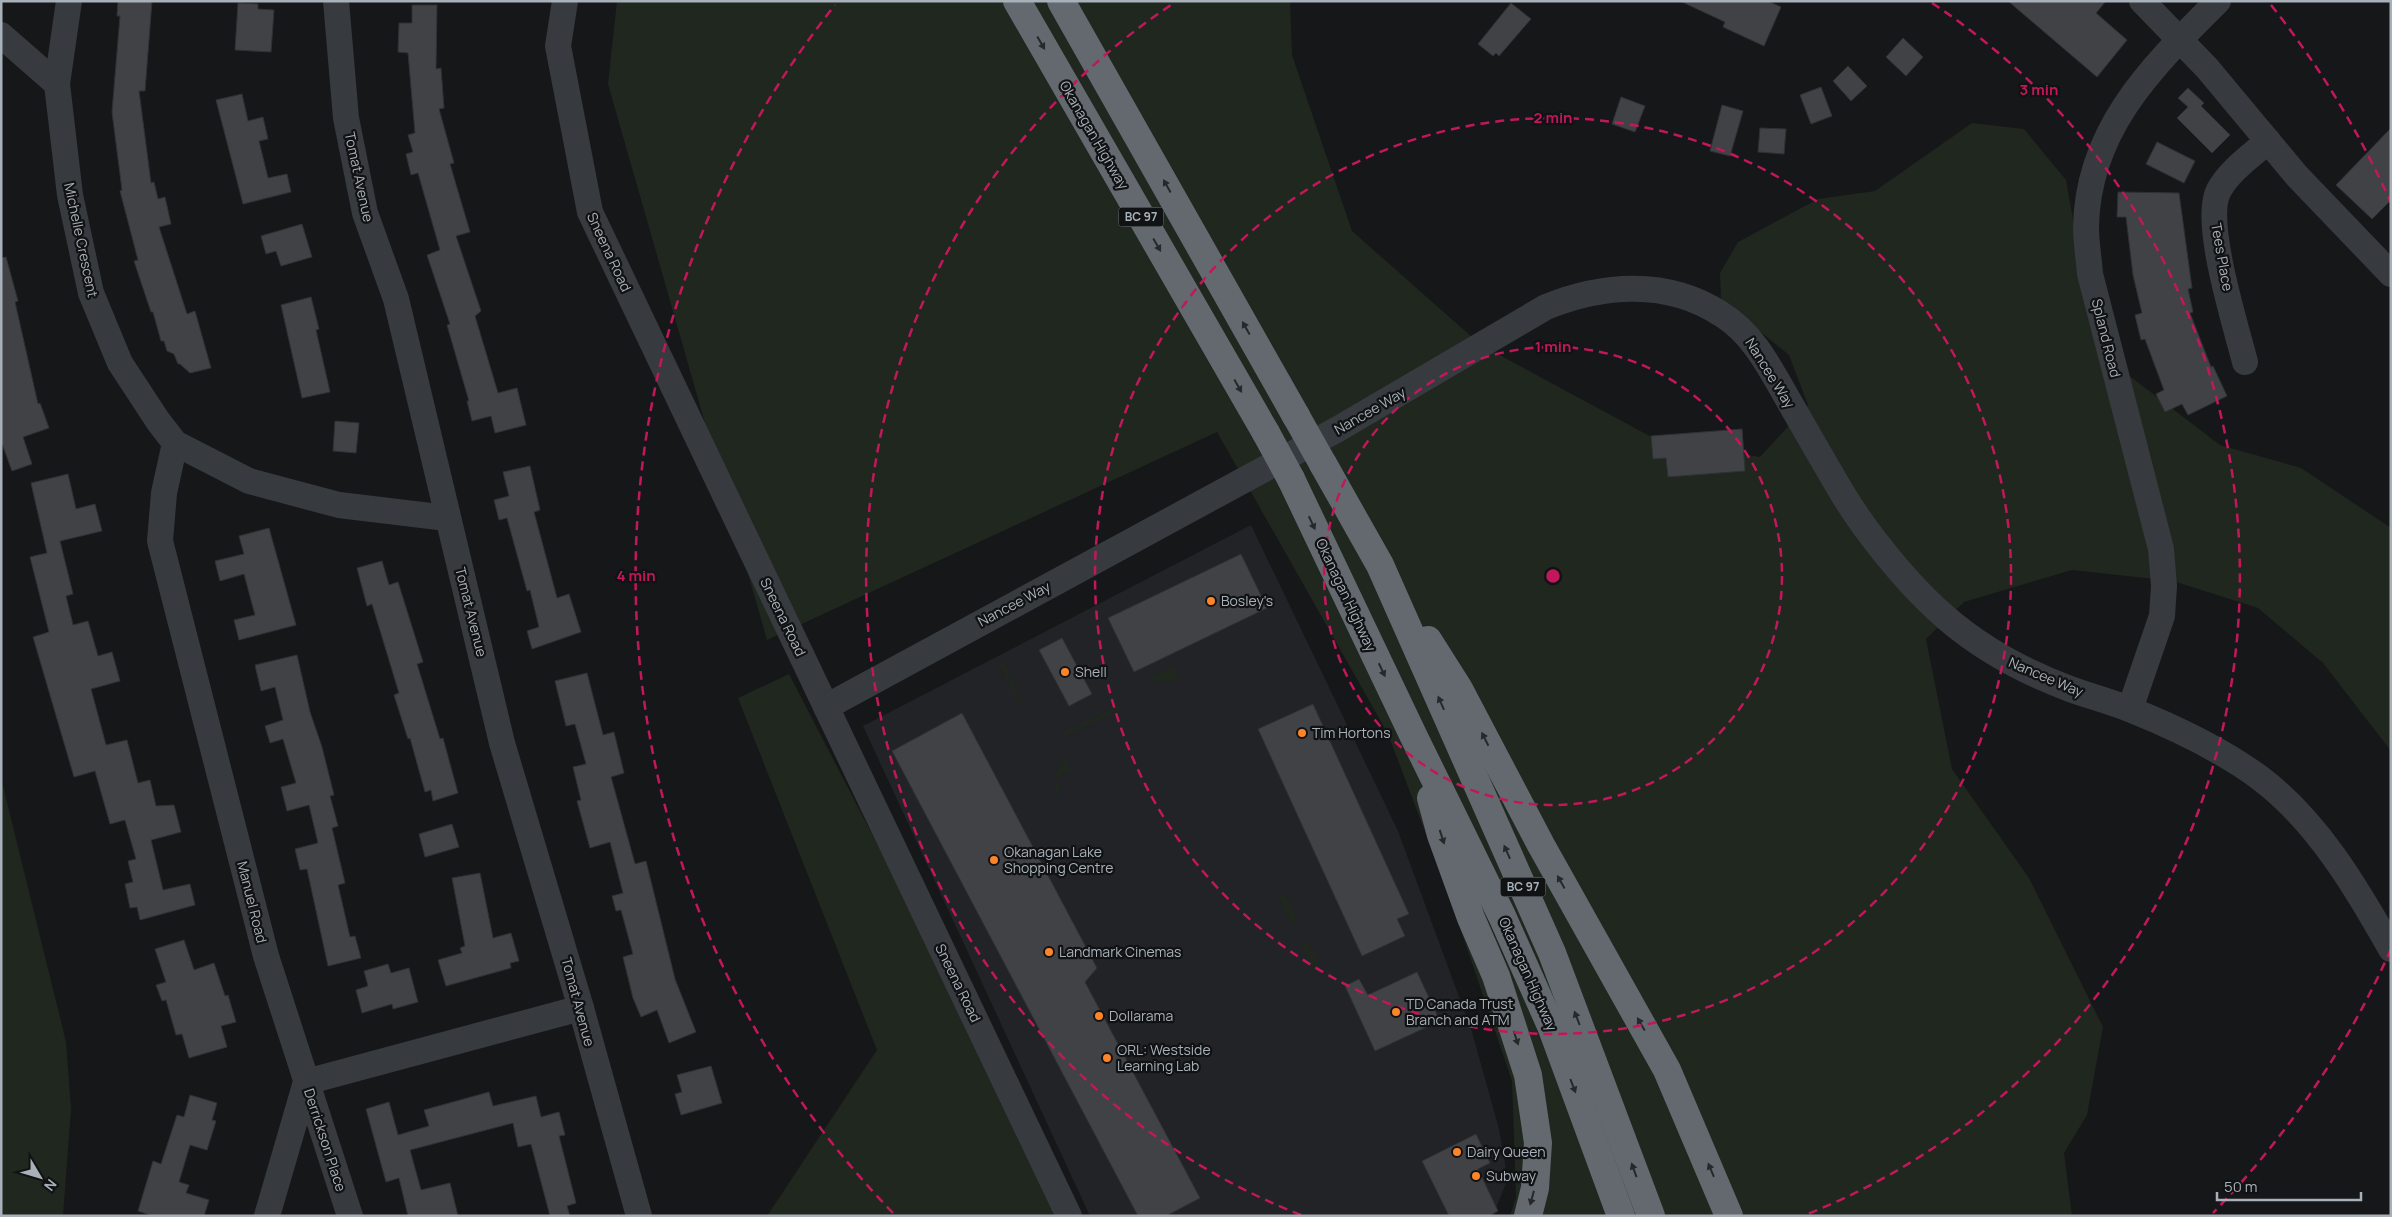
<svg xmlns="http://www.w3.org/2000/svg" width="2392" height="1217" viewBox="0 0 2392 1217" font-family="Manrope,sans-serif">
	<rect width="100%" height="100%" fill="#161719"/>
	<polygon fill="#222326" points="1251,525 1398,831 1472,1032 1499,1129 1505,1163 1506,1183 1493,1216 1090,1216 863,726"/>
	<g fill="#1f271e">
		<polygon points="617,1 1290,1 1292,55 1352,231 1481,345 1657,440 1760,457 1808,405 1789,355 1721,300 1720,273 1738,242 1818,199 1875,191 1972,123 2024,129 2066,180 2088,303 2127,374 2220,445 2301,468 2391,528 2391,751 2323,663 2258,608 2173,581 2072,570 1964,602 1926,639 1952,769 2029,878 2103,1027 2087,1115 2064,1153 2072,1216 1510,1216 1516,1197 1512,1081 1449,895 1388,734 1217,432 767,640 608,84"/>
		<polygon points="1003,661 1023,705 1020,706 999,663"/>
		<polygon points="1173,667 1178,678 1176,681 1143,682"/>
		<polygon points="789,674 1070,1216 767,1216 877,1050 738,698"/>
		<polygon points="1121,704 1123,708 1064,737 1062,733"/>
		<path d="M1065,759L1071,771L1055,779L1061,791L1056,794C1053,779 1055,771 1065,759Z"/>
		<polygon points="1,778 66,1042 71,1109 63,1216 1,1216"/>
		<polygon points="1281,895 1287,897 1297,919 1294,924 1289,922 1279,899"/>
		<polygon points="1304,942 1308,943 1317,961 1316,971 1314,971 1301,946"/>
	</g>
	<g fill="#404246" stroke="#303135">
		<polygon points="118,1 152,1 145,91 139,91 151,183 154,182 158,199 165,197 171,224 159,227 187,314 195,311 211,368 190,373 180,364 178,364 174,354 167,351 164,341 161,341 153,312 151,312 134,261 138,260 120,191 122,190 112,112 120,16 117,16"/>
		<polygon points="1680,1 1768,1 1781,7 1764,46 1723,27 1725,22"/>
		<polygon points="2008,1 2106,1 2096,13 2127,40 2097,77"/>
		<polygon points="238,3 258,4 258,9 274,10 271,52 235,50"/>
		<polygon points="1511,3 1531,19 1499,56 1496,53 1493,56 1478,44"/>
		<polygon points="412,5 437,5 436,69 441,68 444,108 439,109 454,163 450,164 470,232 456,236 481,311 475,316 498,393 517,388 526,425 495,433 491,416 472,421 467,401 469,401 447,325 450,324 427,255 440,250 418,173 411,175 406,154 413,152 408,135 415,133 408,53 398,52 399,23 412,23"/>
		<polygon points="1903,38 1923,57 1906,76 1886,57"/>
		<polygon points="1848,66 1867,86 1851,101 1833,81"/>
		<polygon points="1821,87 1832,116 1811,124 1800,95"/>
		<polygon points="2188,88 2204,103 2201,106 2230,135 2212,153 2177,118 2188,107 2178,98"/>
		<polygon points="242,94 248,121 263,117 268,139 259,141 268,178 287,174 291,192 243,204 216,100"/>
		<polygon points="1621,97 1645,106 1635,132 1612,124"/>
		<polygon points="1722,105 1743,111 1730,156 1710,151"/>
		<polygon points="1760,128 1786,129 1784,154 1758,152"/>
		<polygon points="2391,128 2391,200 2372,219 2336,185"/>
		<polygon points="2157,142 2195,161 2184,183 2146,164"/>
		<polygon points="2118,192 2179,193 2192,288 2188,289 2193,312 2190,313 2211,367 2213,366 2227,396 2188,415 2182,404 2165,412 2156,394 2164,390 2145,339 2141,340 2135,315 2142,313 2133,275 2126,217 2117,217"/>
		<polygon points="302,224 312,257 281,266 276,251 266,254 261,236"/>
		<polygon points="6,257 18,301 15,302 38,404 40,403 49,428 23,437 32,464 12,471 1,441 1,258"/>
		<polygon points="311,297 319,329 316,330 330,392 302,398 281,305"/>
		<polygon points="335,421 359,423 356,453 333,451"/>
		<polygon points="1742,429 1745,471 1668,477 1666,458 1653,459 1651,436"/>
		<polygon points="530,466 540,510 534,512 557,598 569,594 581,632 532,649 527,631 539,627 530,590 527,591 507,518 499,520 494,500 509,496 503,472"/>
		<polygon points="68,474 76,509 95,504 102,531 60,541 73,594 66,596 73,625 88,621 98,656 112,652 120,681 91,689 106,745 127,740 138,783 150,780 156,806 174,805 181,832 151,840 163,890 190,884 195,905 140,920 137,907 130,908 125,884 133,882 128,861 136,859 125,820 110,824 95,771 74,777 33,637 49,632 30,557 47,553 31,483"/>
		<polygon points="269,528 296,625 239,640 234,620 255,615 244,574 220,581 215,561 244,554 239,536"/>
		<polygon points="1241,554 1267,608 1134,672 1108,618"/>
		<polygon points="382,561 389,585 398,582 423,662 417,664 440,739 443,738 458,793 433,801 431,790 425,792 410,738 408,739 394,695 399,693 372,604 367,606 357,568"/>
		<polygon points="1062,638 1092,694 1069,706 1039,650"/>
		<polygon points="297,655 310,712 322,747 334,795 330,796 338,826 332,828 345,883 338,885 350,937 355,936 361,958 328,966 307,869 300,870 295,849 318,843 309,805 287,811 281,787 296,783 283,739 270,743 265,726 283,720 275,687 261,691 255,665"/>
		<polygon points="587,673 603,735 614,732 624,773 611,777 635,864 646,861 675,979 696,1032 669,1043 657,1010 641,1017 633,998 623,957 633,954 621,910 616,911 612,896 623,893 610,842 590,848 577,801 581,800 573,767 586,764 575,724 566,726 555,681"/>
		<polygon points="1313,704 1409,914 1397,919 1405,936 1362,956 1258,729"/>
		<polygon points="962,713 1097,968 1085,982 1200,1198 1166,1216 1138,1216 892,751"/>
		<polygon points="452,824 459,847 425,857 419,834"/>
		<polygon points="480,873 493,938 511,933 519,961 510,963 511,968 446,986 438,960 462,953 460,948 465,946 452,878"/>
		<polygon points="184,940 194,970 214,963 225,996 228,995 236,1022 221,1026 227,1047 189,1058 182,1034 176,1035 166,1000 162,1001 156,985 166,982 155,949"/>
		<polygon points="388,964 391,973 409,968 418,1002 393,1009 392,1004 362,1013 356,990 368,986 364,971"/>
		<polygon points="1417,972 1440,1021 1375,1051 1345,986 1359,979 1368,995"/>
		<polygon points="711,1066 722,1103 681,1115 675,1094 682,1092 677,1075"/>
		<polygon points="489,1092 493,1106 536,1096 541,1117 559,1112 565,1135 559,1136 576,1203 567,1206 570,1216 550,1216 531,1144 518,1147 513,1123 410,1150 421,1190 450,1183 458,1216 408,1216 399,1178 386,1182 366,1109 389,1102 398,1135 429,1126 424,1110"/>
		<polygon points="190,1095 217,1103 212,1120 216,1121 207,1150 190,1145 179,1182 189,1185 186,1193 209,1200 204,1216 153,1216 138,1211 153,1161 161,1164 177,1115 184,1117"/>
		<polygon points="1476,1134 1490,1163 1478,1169 1498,1211 1489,1216 1449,1216 1422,1161"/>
	</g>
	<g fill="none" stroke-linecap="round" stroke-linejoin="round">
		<g stroke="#373a3e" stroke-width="26">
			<polyline points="69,1 57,84 70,195 91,293 120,363 158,421 175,443 249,481 339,505 447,518"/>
			<polyline points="336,1 346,118 365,213 396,299 502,743 581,1008 639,1216"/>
			<polyline points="565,1 558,46 590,212 1069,1216"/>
			<polyline points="2142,1 2207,68 2297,176 2391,274"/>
			<polyline points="1,35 57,84"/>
			<path d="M2245,362C2236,326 2202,220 2219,190C2230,170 2251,156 2268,141"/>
			<polyline points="175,443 164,493 160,541 266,956 350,1216"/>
			<path d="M826,707L1338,429L1546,307C1603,284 1667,279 1721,314C1754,334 1771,370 1790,403C1808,434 1826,466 1844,496C1866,532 1903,578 1934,607C1973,644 2019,670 2070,689C2089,696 2109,701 2129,709C2174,727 2221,749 2260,778C2317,821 2356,887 2391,949"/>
			<path d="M2130,709L2162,616L2164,586L2161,549L2090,274C2089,259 2086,243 2086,228C2087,129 2153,66 2218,1"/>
			<polyline points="306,1082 581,1008"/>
			<polyline points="267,1216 306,1082"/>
		</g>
		<g stroke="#63696f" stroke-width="28">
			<polyline points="1017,1 1266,433"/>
			<polyline points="1061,1 1296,416"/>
			<polyline points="1323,464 1380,565 1552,953 1651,1216"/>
			<polyline points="1291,479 1415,739 1502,916 1551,1026 1621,1216"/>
			<polyline points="1428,640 1459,689 1541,845 1667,1070 1729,1216"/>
			<polyline points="1431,798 1441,835 1471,918 1496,976 1528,1075 1538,1143 1535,1188 1528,1216"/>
		</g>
		<g stroke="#63696f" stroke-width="28">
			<polyline points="1296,416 1323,464"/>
			<polyline points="1266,433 1291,479"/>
		</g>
	</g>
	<defs><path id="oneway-solid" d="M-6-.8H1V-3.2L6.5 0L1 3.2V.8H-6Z" transform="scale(1.25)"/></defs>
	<g fill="#26282b">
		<use href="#oneway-solid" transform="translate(1041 43) rotate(60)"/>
		<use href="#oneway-solid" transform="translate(1167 186) rotate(-119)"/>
		<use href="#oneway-solid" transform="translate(1157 245) rotate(60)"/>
		<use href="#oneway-solid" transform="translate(1246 328) rotate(-119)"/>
		<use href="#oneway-solid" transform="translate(1238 386) rotate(60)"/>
		<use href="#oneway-solid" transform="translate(1312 523) rotate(65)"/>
		<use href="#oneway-solid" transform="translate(1382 670) rotate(65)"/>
		<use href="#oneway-solid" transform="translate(1441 703) rotate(-114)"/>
		<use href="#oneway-solid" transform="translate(1485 739) rotate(-117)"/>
		<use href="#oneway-solid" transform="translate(1442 837) rotate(72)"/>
		<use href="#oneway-solid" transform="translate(1507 852) rotate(-114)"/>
		<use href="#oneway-solid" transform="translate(1561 882) rotate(-119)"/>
		<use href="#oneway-solid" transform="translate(1577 1018) rotate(-111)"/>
		<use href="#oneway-solid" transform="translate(1641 1024) rotate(-120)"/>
		<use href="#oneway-solid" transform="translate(1516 1038) rotate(72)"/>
		<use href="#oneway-solid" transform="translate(1573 1086) rotate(69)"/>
		<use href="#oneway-solid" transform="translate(1634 1170) rotate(-110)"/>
		<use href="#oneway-solid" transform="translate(1711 1170) rotate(-113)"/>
		<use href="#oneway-solid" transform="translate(1532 1198) rotate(105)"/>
	</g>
	<g fill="none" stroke="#c2185b" stroke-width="2.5" stroke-dasharray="9 6">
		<circle cx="1553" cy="576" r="229"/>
		<circle cx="1553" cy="576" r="458"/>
		<path d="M1301 1215A687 687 0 0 1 1174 3M1932 3A687 687 0 0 1 1805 1215"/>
		<path d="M2391 949A917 917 0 0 1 2213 1213M893 1213A917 917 0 0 1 835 5M2271 5A917 917 0 0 1 2391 203"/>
	</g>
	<g fill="#fc852a" stroke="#111214" stroke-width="2">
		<circle cx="1211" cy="601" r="5"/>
		<circle cx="1065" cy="672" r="5"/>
		<circle cx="1302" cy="733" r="5"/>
		<circle cx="994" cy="860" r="5"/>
		<circle cx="1049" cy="952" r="5"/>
		<circle cx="1396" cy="1012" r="5"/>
		<circle cx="1099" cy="1016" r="5"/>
		<circle cx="1107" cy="1058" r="5"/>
		<circle cx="1457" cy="1152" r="5"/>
		<circle cx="1476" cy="1176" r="5"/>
	</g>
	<g text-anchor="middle" stroke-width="4.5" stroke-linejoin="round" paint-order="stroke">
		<g fill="#111214" stroke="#7b8188" stroke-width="1">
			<rect x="1118.5" y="207.5" width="45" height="19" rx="4"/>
			<rect x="1500.5" y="877.5" width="45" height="19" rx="4"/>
		</g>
		<g font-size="12" font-weight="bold" fill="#a8b1b9">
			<text x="1141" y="221">BC 97</text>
			<text x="1523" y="891">BC 97</text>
		</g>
		<g font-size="14" fill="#a8b1b9" stroke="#111214">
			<text transform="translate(1094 135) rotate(60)" y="5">Okanagan Highway</text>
			<text transform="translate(359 177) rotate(78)" y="5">Tomat Avenue</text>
			<text transform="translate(81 240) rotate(78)" y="5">Michelle Crescent</text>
			<text transform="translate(609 252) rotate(65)" y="5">Sneena Road</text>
			<text transform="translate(2222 257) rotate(80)" y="5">Tees Place</text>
			<text transform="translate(2106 338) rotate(76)" y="5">Spland Road</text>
			<text transform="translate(1770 373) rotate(58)" y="5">Nancee Way</text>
			<text transform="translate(1370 411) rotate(-30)" y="5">Nancee Way</text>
			<text transform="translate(1346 595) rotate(65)" y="5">Okanagan Highway</text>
			<text transform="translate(1014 604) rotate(-28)" y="5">Nancee Way</text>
			<text transform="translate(471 612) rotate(76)" y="5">Tomat Avenue</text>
			<text transform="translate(783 617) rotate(64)" y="5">Sneena Road</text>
			<text transform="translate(2046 677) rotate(23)" y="5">Nancee Way</text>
			<text transform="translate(252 902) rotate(76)" y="5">Manuel Road</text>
			<text transform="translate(1528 974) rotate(66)" y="5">Okanagan Highway</text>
			<text transform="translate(958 983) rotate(64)" y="5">Sneena Road</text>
			<text transform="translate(578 1002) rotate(75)" y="5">Tomat Avenue</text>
			<text transform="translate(325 1140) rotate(72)" y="5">Derrickson Place</text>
		</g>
		<g font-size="14" fill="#a8b1b9" stroke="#111214" text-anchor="start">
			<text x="1221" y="606">Bosley's</text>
			<text x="1075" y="677">Shell</text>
			<text x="1312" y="738">Tim Hortons</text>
			<text x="1004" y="857">Okanagan Lake<tspan x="1004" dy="16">Shopping Centre</tspan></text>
			<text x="1059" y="957">Landmark Cinemas</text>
			<text x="1406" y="1009">TD Canada Trust<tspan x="1406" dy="16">Branch and ATM</tspan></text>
			<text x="1109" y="1021">Dollarama</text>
			<text x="1117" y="1055">ORL: Westside<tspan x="1117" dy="16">Learning Lab</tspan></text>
			<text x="1467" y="1157">Dairy Queen</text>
			<text x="1486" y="1181">Subway</text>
		</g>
	</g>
	<circle cx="1553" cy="576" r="8" fill="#c2185b" stroke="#111214" stroke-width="2.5"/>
	<g font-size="15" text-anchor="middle" font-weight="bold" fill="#c2185b" stroke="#111214" stroke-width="4.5" stroke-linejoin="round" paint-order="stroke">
		<text x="2039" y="95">3 min</text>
		<text x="1553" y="123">2 min</text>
		<text x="1553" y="352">1 min</text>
		<text x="636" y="581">4 min</text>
	</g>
	<rect width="2392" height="1217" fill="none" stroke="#a8b1b9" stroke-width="5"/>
	<g transform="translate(40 1177) rotate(128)" stroke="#111214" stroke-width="4" paint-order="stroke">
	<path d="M0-4L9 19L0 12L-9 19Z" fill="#a8b1b9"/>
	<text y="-8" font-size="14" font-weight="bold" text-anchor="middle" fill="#a8b1b9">N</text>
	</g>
	<path d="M2217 1192v8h144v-8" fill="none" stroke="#a8b1b9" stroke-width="2.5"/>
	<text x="2224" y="1192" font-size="15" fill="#a8b1b9" stroke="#111214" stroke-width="4" paint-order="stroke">50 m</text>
</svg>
